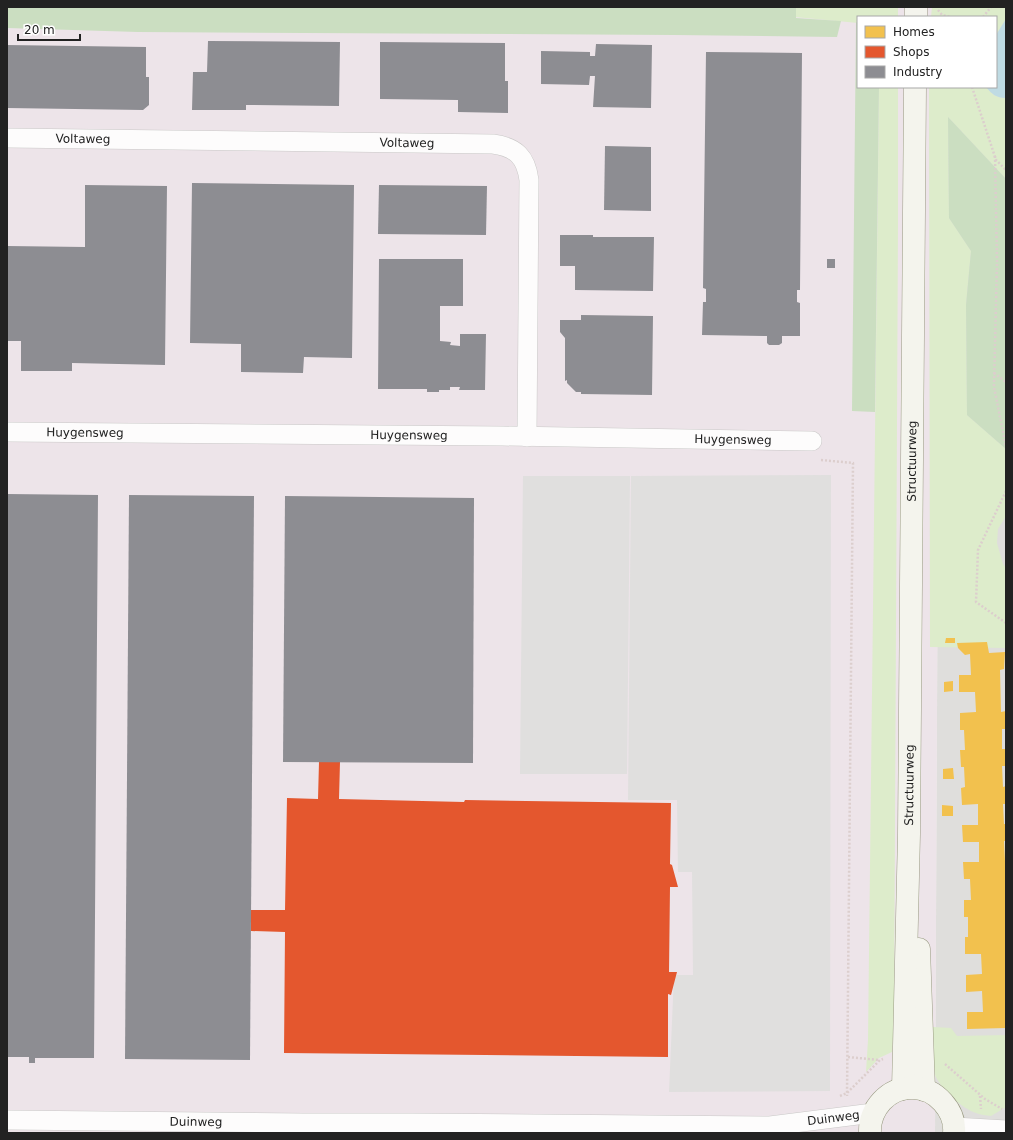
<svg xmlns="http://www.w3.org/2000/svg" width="1013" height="1140" viewBox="0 0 1013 1140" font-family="'DejaVu Sans',sans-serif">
	<rect width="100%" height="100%" fill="#f0eeeb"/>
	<polygon fill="#dfdedc" points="1006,7 1006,1133 935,1133 940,87 996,87 996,17"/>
	<polygon fill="#ede4e9" points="7,7 941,7 941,17 858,17 858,87 940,87 935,1133 7,1133"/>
	<g fill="#ddeccb">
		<polygon points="796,7 898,7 898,17 858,17 858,23 795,17"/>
		<polygon points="932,7 1006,7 1006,19 996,35 996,17 931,17"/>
		<polygon points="879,87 898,87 898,224 894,1024 892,1052 879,1058 866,1072 868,1040"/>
		<path d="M929,87H986C992,94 996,98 1006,98V179L948,117L949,218L971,251L966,305L967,415L1006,449V516L998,529L997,543L1003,564L1006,568V648L930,647Z"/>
		<path d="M933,1027L951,1028L957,1036L1006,1035V1107L991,1116C986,1115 981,1115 976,1113C962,1108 944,1092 937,1079C930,1066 933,1041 933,1027Z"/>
	</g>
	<g fill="#cbdec1">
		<polygon points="7,7 796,7 796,18 841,21 837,37 674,35 138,32 7,28"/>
		<polygon points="856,22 858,23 858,87 879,87 875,412 852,411"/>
		<polygon points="948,117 1006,179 1006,449 967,415 966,305 971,251 949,218"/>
	</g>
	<g fill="#e0dfde">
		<polygon points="831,475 830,1091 669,1092 674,975 693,975 692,872 678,872 677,800 628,800 631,476"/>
		<polygon points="523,476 630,476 627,774 520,774"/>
	</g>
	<path fill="#bfdbe3" d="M1006,19V98C996,98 992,94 986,87H996V35Z"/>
	<g fill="#f2c14e">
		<polygon points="946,638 955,638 955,643 945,643"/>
		<polygon points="987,642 989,653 1005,652 1004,669 1000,670 1001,712 1006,711 1005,729 1002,729 1002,749 1006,749 1006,766 1002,766 1003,787 1006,786 1006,804 1003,804 1004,824 1006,824 1006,841 1004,841 1005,861 1006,861 1006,1028 967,1029 967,1012 983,1012 982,991 966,992 966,975 982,974 981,954 965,954 965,937 968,937 968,917 964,917 964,900 971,900 970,879 964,879 963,862 979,862 979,842 963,842 962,825 978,825 978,804 962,805 961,788 965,787 964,767 961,767 960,750 965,750 964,730 960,730 960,713 976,712 975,692 959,692 959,675 971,675 970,654 965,655 958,648 957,643"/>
		<polygon points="953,681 953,691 944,692 944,682"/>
		<polygon points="953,768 954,779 943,779 943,769"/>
		<polygon points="942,805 953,806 953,816 942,816"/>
	</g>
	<polygon fill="#e4572e" points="319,762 340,762 339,799 464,802 465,800 671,803 670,864 672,865 678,887 670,887 669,972 677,972 671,995 668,994 668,1057 284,1053 285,932 251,931 251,910 285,910 287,798 318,799"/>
	<g fill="#8d8d92">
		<polygon points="208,41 340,42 339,106 246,105 246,110 192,110 193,72 207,72"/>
		<polygon points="380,42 505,43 505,81 508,81 508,113 458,112 458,100 380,99"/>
		<polygon points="596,44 652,45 651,108 593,107 595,76 590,76 589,85 541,84 541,51 590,52 590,56 595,56"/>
		<polygon points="7,45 146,47 146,77 149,77 149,105 143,110 7,108"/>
		<polygon points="706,52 802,53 800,290 797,290 797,302 800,303 800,336 782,336 782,343 779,345 769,345 767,343 767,336 702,335 703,302 706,302 706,289 703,288"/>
		<polygon points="605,146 651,147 651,211 604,210"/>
		<polygon points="192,183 354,185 352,358 304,357 303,373 241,372 241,344 190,343"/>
		<polygon points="85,185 167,186 165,365 72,363 72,371 21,371 21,341 7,341 7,246 85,247"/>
		<polygon points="379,185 487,186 486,235 378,234"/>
		<polygon points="560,235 593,235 593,237 654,237 653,291 575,290 575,266 560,266"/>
		<polygon points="379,259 463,259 463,306 440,306 440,341 451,342 450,345 460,346 460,334 486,334 485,390 459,390 460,387 450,387 450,390 439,390 439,392 427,392 427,389 378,389"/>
		<rect x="827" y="259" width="8" height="9"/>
		<polygon points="581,315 653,316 652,395 581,394 581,392 576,392 567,383 567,380 565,381 565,338 560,332 560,320 581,320"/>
		<polygon points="7,494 98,495 94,1058 35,1058 35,1063 29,1063 29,1057 7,1057"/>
		<polygon points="129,495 254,496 250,1060 125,1059"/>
		<polygon points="285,496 474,498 473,763 283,762"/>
	</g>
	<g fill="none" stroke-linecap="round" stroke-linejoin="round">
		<g stroke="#c9c8c7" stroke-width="20">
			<g id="minor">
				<path id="s1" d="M7,138L493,144C516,147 526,157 529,180L527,437"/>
				<path id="s2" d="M7,432L502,436L812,441"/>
				<path id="s3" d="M7,1120L303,1123H411L770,1126L873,1113"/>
				<polyline points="954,1127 1006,1130"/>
			</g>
		</g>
		<g stroke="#999a82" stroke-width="23">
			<g id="secondary">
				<polyline points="916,17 916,7"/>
				<polyline points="919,949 924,1090"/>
				<path id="s4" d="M903,1089L909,834L915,87"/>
				<path d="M870,1133C869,1109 888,1087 913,1088C936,1088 956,1111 954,1133"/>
			</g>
		</g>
		<g stroke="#dccecd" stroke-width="2.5" stroke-dasharray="2 2" stroke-linecap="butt">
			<polyline points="938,10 942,15 951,17"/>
			<polyline points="983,17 991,7"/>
			<polyline points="972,87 996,160 1006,170"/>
			<polyline points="995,156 997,261 994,387 1006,447"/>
			<polyline points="994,373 1006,382"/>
			<polyline points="821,460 853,463 847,1096"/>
			<polyline points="1006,491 978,550 976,602 1006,623"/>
			<polyline points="848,1057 879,1060"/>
			<polyline points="945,1064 985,1099 1002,1109"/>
			<polyline points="840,1096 847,1093 880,1060 883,1059"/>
			<polyline points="980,1096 981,1109"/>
		</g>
		<use href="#minor" stroke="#fdfcfc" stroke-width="19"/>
		<use href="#secondary" stroke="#f4f4ed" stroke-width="22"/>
	</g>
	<g text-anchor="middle" stroke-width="4" stroke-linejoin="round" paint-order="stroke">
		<g font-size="12" fill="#222" stroke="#fff">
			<text dy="4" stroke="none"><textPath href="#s1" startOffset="76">Voltaweg</textPath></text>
			<text dy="4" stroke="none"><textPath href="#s1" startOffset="400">Voltaweg</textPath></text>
			<text dy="4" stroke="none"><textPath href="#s2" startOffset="78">Huygensweg</textPath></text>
			<text dy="4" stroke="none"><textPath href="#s2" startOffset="402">Huygensweg</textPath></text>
			<text dy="4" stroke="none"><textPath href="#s2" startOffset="726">Huygensweg</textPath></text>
			<text dy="4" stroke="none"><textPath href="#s4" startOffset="628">Structuurweg</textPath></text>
			<text dy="4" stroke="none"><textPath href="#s4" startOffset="304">Structuurweg</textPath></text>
			<text dy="4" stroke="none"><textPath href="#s3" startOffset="827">Duinweg</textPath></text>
			<text dy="4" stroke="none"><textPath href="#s3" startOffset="189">Duinweg</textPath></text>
		</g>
	</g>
	<rect width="1013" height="1140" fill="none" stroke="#222222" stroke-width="16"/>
	<rect x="857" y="16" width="140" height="72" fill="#ffffff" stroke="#a7a7a7"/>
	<rect x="865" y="26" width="20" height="12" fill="#f2c14e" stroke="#a7a7a7"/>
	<text x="893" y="36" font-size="12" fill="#222222">Homes</text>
	<rect x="865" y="46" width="20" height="12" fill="#e4572e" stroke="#a7a7a7"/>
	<text x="893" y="56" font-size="12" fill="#222222">Shops</text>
	<rect x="865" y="66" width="20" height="12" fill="#8d8d92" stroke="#a7a7a7"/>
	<text x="893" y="76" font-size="12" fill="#222222">Industry</text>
	<path d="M18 34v6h62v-6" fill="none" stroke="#222222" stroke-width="2"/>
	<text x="24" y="34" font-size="12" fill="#222222" stroke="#ffffff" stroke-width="3" paint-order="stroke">20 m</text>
</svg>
